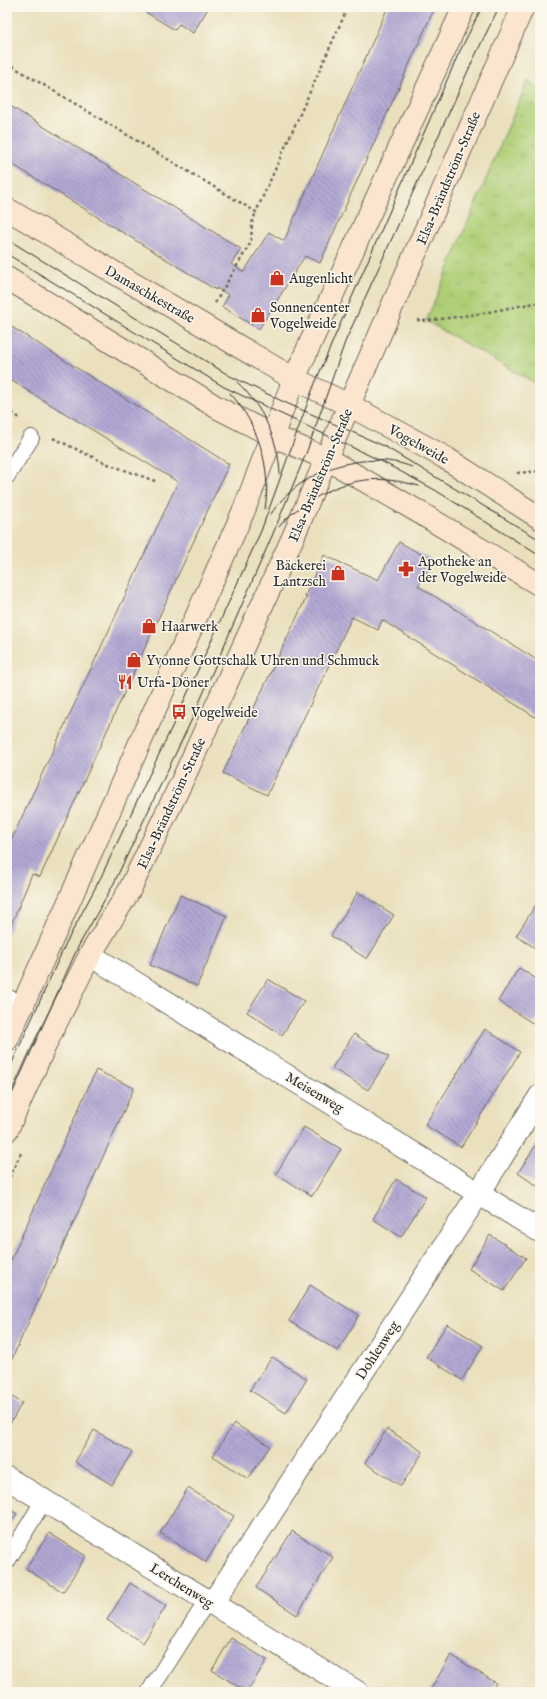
<svg xmlns="http://www.w3.org/2000/svg" width="547" height="1699" viewBox="0 0 547 1699" font-family="'IM FELL English',serif">
	<defs>
		<pattern id="park-tufts" width="24" height="20" patternUnits="userSpaceOnUse"><rect width="24" height="20" fill="#afcf77"/><path d="M3 7l-1-3M5 7V3M7 7l1-3M15 17l-1-3M17 17v-4M19 17l1-3" fill="none" stroke="#97b267"/></pattern>
		<pattern id="building-back-hatch" width="6" height="6" patternUnits="userSpaceOnUse"><rect width="6" height="6" fill="#b2a8d4"/><path d="M-1 5l2 2M0 0l6 6M5-1l2 2" fill="none" stroke="#9189ac"/></pattern>
	</defs>
	<rect width="100%" height="100%" fill="#fbf7ec"/>
	<filter id="ink" filterUnits="userSpaceOnUse"><feTurbulence type="fractalNoise" baseFrequency=".025" numOctaves="2"/><feDisplacementMap in="SourceGraphic" scale="8" xChannelSelector="R" yChannelSelector="G"/><feConvolveMatrix kernelMatrix="1 2 1 2 8 2 1 2 1" color-interpolation-filters="sRGB"/></filter>
	<filter id="wash" filterUnits="userSpaceOnUse"><feTurbulence type="fractalNoise" baseFrequency=".012" numOctaves="4" result="noise"/><feDisplacementMap in="SourceGraphic" scale="16" xChannelSelector="R" yChannelSelector="G"/><feGaussianBlur stdDeviation="0.9" result="paint"/><feColorMatrix in="noise" values="0 0 0 0 0 0 0 0 0 0 0 0 0 0 0 0 0 1.4 0 .05"/><feComposite in="paint" operator="in"/></filter>
	<g filter="url(#wash)">
		<rect width="100%" height="100%" fill="#eae0bd"/>
		<polygon fill="url(#park-tufts)" stroke="#6d7d51" points="528,80 540,89 540,386 426,321"/>
		<g id="blocks">
			<g fill="url(#building-back-hatch)">
				<polygon points="137,7 209,7 193,33 179,24 175,30"/>
				<polygon points="388,7 435,7 320,263 305,256 259,329 222,307 229,295 216,288 216,290 7,161 7,104 241,249 231,264 244,272 269,232 284,241"/>
				<polygon points="7,324 229,464 40,877 32,874 7,935 7,849 178,482 7,378"/>
				<polygon points="399,542 433,561 418,586 540,662 540,720 382,620 378,630 352,617 267,795 223,773 307,596 305,596 324,555 378,580"/>
				<polygon points="358,892 394,915 367,959 331,936"/>
				<polygon points="180,895 227,916 197,986 150,965"/>
				<polygon points="540,898 540,951 516,936"/>
				<polygon points="519,968 540,981 540,1015 534,1024 498,1001"/>
				<polygon points="268,979 304,1001 282,1035 247,1012"/>
				<polygon points="485,1029 520,1052 461,1147 425,1125"/>
				<polygon points="354,1034 389,1057 368,1090 332,1068"/>
				<polygon points="96,1070 134,1088 7,1370 7,1269"/>
				<polygon points="304,1127 341,1149 312,1196 276,1174"/>
				<polygon points="539,1140 540,1141 540,1188 518,1173"/>
				<polygon points="396,1179 426,1197 401,1237 373,1219"/>
				<polygon points="490,1235 526,1258 504,1291 469,1269"/>
				<polygon points="310,1285 359,1315 338,1351 289,1321"/>
				<polygon points="447,1324 483,1346 462,1380 426,1357"/>
				<polygon points="272,1357 307,1379 286,1413 250,1390"/>
				<polygon points="7,1394 22,1403 7,1429"/>
				<polygon points="234,1423 270,1446 248,1479 213,1456"/>
				<polygon points="387,1429 423,1452 401,1486 365,1463"/>
				<polygon points="94,1430 132,1452 112,1485 75,1462"/>
				<polygon points="188,1488 234,1516 206,1562 160,1533"/>
				<polygon points="7,1508 17,1514 7,1528"/>
				<polygon points="292,1531 333,1557 297,1615 256,1588"/>
				<polygon points="49,1533 86,1556 63,1592 26,1569"/>
				<polygon points="130,1583 166,1606 143,1643 107,1620"/>
				<polygon points="231,1638 267,1660 247,1692 212,1670"/>
				<polygon points="451,1655 496,1683 491,1692 429,1692"/>
			</g>
		</g>
	</g>
	<g filter="url(#ink)">
		<use href="#blocks" fill-opacity="0" stroke="#6e6a5e" stroke-width="1"/>
		<g fill="none" stroke-linecap="round" stroke-linejoin="round">
			<g stroke="#6e6a5e" stroke-width="18">
				<g id="lane">
					<polyline points="7,476 31,438"/>
					<polyline points="7,1561 44,1500"/>
					<polyline points="149,1692 207,1601"/>
				</g>
			</g>
			<g stroke="#6e6a5e" stroke-width="24">
				<g id="street">
					<polyline points="90,955 540,1231"/>
					<polyline points="7,1001 23,1006"/>
					<polyline points="7,1478 357,1692"/>
					<polyline points="212,1604 479,1193 540,1096"/>
				</g>
			</g>
			<g stroke="#6e6a5e" stroke-width="24">
				<g id="secondary">
					<polyline points="7,209 294,379 349,405 444,457 540,518"/>
					<polyline points="7,278 218,408 271,435 327,459 412,508 540,585"/>
					<polyline points="7,1040 244,510 294,379 464,7"/>
					<polyline points="7,1130 47,1041 90,955 129,891 183,779 294,535 349,405 523,7"/>
				</g>
			</g>
			<g stroke="#6e6a5e" stroke-width="2.5" stroke-dasharray="3 3" stroke-linecap="butt">
				<polyline points="7,63 256,212 348,7"/>
				<polyline points="215,303 251,242 252,223 256,212"/>
				<polyline points="417,320 426,321 478,314 540,302"/>
				<polyline points="7,409 21,419"/>
				<polyline points="53,438 105,463 158,482"/>
				<polyline points="517,473 540,471"/>
				<polyline points="7,1183 22,1151"/>
			</g>
			<use href="#lane" stroke="#fff" stroke-width="16"/>
			<use href="#street" stroke="#fff" stroke-width="22"/>
			<use href="#secondary" stroke="#fbe5cf" stroke-width="22"/>
			<g stroke="#2b2b2b" stroke-width="1">
				<polyline points="7,239 230,376 284,402 384,446 540,540"/>
				<polyline points="7,254 224,387 381,461 435,490 540,556"/>
				<path d="M237,382C262,405 279,441 280,474"/>
				<path d="M230,393C258,424 272,467 265,509"/>
				<path d="M271,514C298,471 364,448 412,467"/>
				<path d="M279,527C288,515 301,506 315,498C351,477 379,475 419,486"/>
				<polyline points="7,1074 66,943 101,877 179,712 261,531 313,388 335,336 458,55 482,7"/>
				<polyline points="7,1105 78,947 114,883 192,719 272,536 307,451 345,342 472,62 499,7"/>
			</g>
		</g>
	</g>
	<defs>
		<g id="shop-bare" transform="scale(1.2)"><path d="M-5-2.5h2.3a2.7 3.5 0 0 1 5.4 0H5L5.5 6h-11ZM-1.5-2.5h3a1.5 2.3 0 0 0-3 0Z" fill="#c8321e" stroke="#fbf7ec" stroke-width="2.5" paint-order="stroke"/></g>
		<g id="pharmacy-bare" transform="scale(1.2)"><path d="M-2-6h4v4h4v4h-4v4h-4v-4h-4v-4h4Z" fill="#c8321e" stroke="#fbf7ec" stroke-width="2.5" paint-order="stroke"/></g>
		<g id="restaurant-bare" transform="scale(1.2)"><path d="M-5-6h1v4h1v-4h1v4h1v-4h1v5L-1.5 .5V6h-2V.5L-5-1ZM5-6V6H3V1.5H1.5Q1.5-4 5-6Z" fill="#c8321e" stroke="#fbf7ec" stroke-width="2.5" paint-order="stroke"/></g>
		<g id="bus-bare" transform="scale(1.2)"><path d="M-5-6H5V4H4V6H2V4H-2V6H-4V4H-5ZM-3.5-4V0h7V-4ZM-3.5 1.2v1.5H-2V1.2ZM2 1.2v1.5H3.5V1.2Z" fill="#c8321e" stroke="#fbf7ec" stroke-width="2.5" paint-order="stroke"/></g>
	</defs>
	<g fill-rule="evenodd">
		<use href="#shop-bare" x="277" y="278"/>
		<use href="#shop-bare" x="258" y="315"/>
		<use href="#pharmacy-bare" x="406" y="569"/>
		<use href="#shop-bare" x="338" y="573"/>
		<use href="#shop-bare" x="149" y="626"/>
		<use href="#shop-bare" x="134" y="660"/>
		<use href="#restaurant-bare" x="125" y="682"/>
		<use href="#bus-bare" x="179" y="712"/>
	</g>
	<g text-anchor="middle" stroke-width="3" stroke-linejoin="round" paint-order="stroke">
		<g font-size="14" fill="#2b2b2b" stroke="#fbf7ec">
			<text transform="translate(448 178) rotate(-67)" y="5">Elsa-Brändström-Straße</text>
			<text transform="translate(150 294) rotate(30)" y="5">Damaschkestraße</text>
			<text transform="translate(419 444) rotate(29)" y="5">Vogelweide</text>
			<text transform="translate(320 475) rotate(-67)" y="5">Elsa-Brändström-Straße</text>
			<text transform="translate(171 803) rotate(-65)" y="5">Elsa-Brändström-Straße</text>
			<text transform="translate(315 1092) rotate(31)" y="5">Meisenweg</text>
			<text transform="translate(377 1350) rotate(-57)" y="5">Dohlenweg</text>
			<text transform="translate(182 1585) rotate(32)" y="5">Lerchenweg</text>
		</g>
		<g font-size="14" fill="#2b2b2b" stroke="#fbf7ec" text-anchor="start">
			<text x="289" y="283">Augenlicht</text>
			<text x="270" y="312">Sonnencenter<tspan x="270" dy="16">Vogelweide</tspan></text>
			<text x="418" y="566">Apotheke an<tspan x="418" dy="16">der Vogelweide</tspan></text>
			<text x="326" y="570" text-anchor="end">Bäckerei<tspan x="326" dy="16">Lantzsch</tspan></text>
			<text x="161" y="631">Haarwerk</text>
			<text x="146" y="665">Yvonne Gottschalk Uhren und Schmuck</text>
			<text x="137" y="687">Urfa-Döner</text>
			<text x="191" y="717">Vogelweide</text>
		</g>
	</g>
	<rect width="547" height="1699" fill="none" stroke="#fbf7ec" stroke-width="24"/>
</svg>
